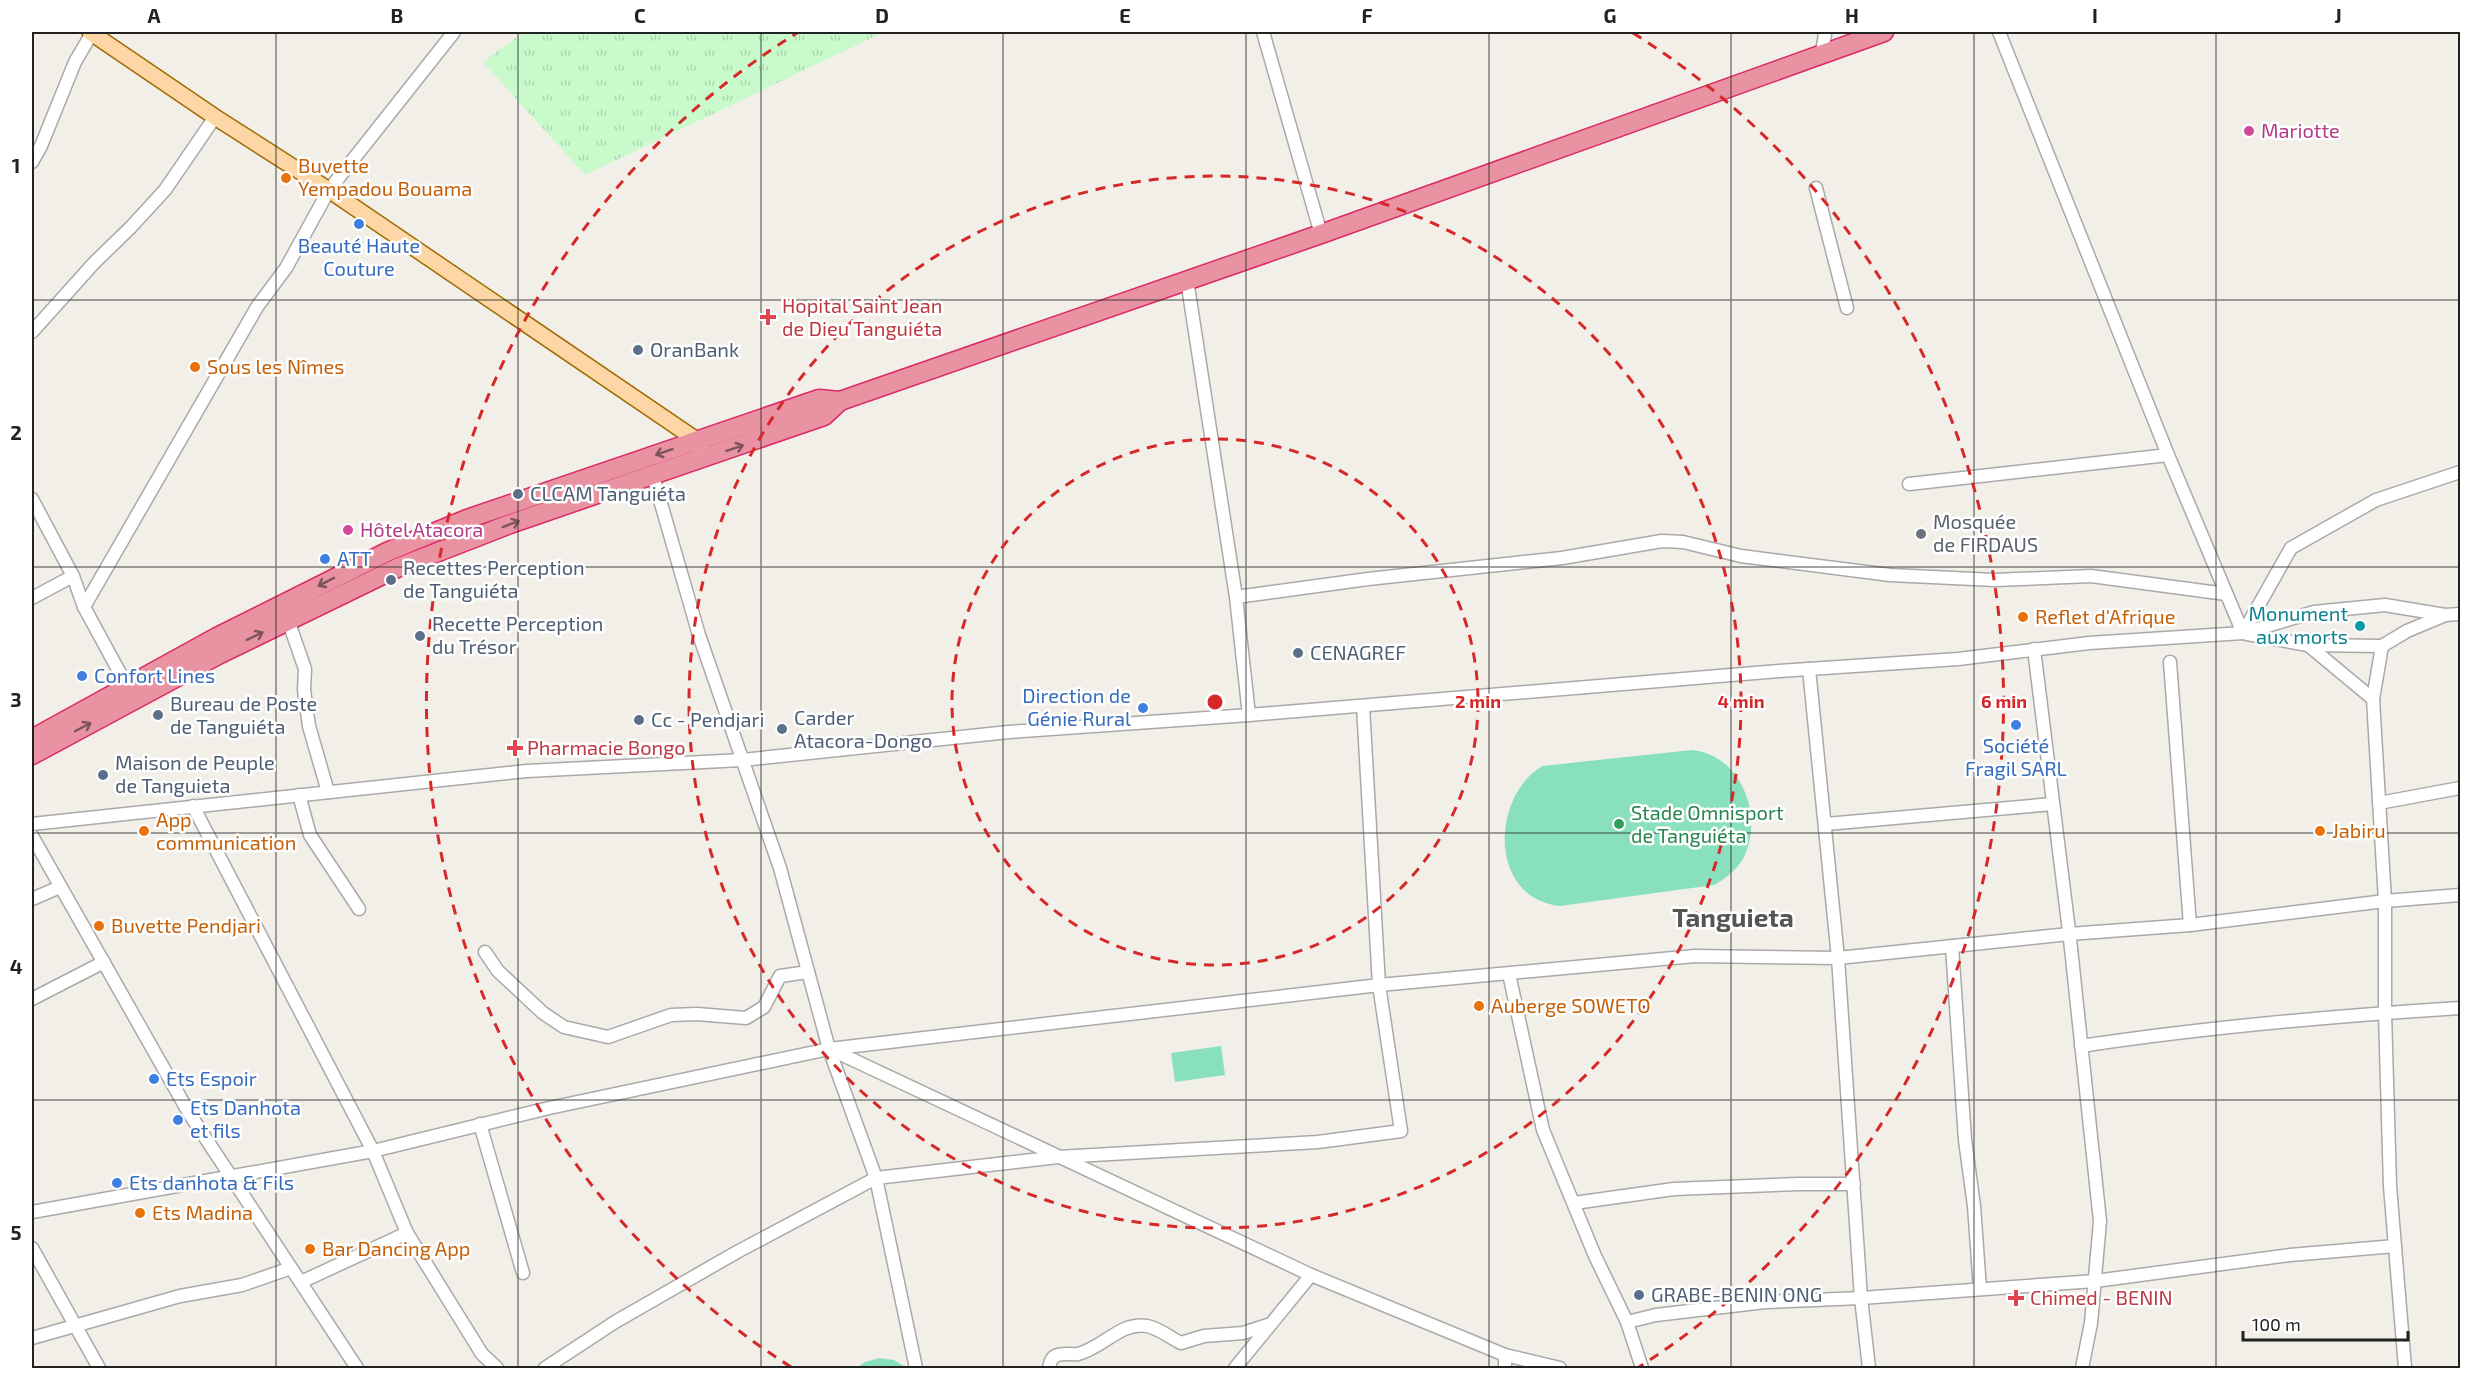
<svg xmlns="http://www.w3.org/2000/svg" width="2492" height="1400" viewBox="0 0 2492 1400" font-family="'Exo 2',sans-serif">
	<defs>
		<pattern id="park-tufts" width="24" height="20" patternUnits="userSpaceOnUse" patternTransform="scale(1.5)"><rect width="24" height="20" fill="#c8facc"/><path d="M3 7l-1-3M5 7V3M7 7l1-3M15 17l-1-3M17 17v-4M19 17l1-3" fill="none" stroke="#acd6af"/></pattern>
	</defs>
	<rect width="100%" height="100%" fill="#f2efe9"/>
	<polygon fill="url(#park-tufts)" points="524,32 884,32 585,175 483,62"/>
	<g fill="#88e0be">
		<path d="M1692,750C1741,755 1764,815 1744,857C1738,869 1725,879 1714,885L1560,906C1489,899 1490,798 1542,766Z"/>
		<polygon points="1221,1046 1225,1075 1175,1082 1171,1053"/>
		<polygon points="879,1358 894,1360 907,1368 856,1368 865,1362"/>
	</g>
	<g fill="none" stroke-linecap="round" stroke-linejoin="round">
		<g stroke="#a9a9a9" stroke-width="15">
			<g id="minor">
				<polyline points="1263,32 1321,234"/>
				<polyline points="1999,32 2168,455 2243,633"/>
				<polyline points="1821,56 1825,35 1824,32"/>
				<polyline points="32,162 41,146 75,62 92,33"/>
				<polyline points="1816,188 1847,308"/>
				<polyline points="1187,280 1236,597 1249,715"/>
				<polyline points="32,332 94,263 131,227 165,190 215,117"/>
				<polyline points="1909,484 2168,455"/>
				<polyline points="32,499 73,576 84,607"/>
				<polyline points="1236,597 1368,579 1562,558 1662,541 1683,542 1741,556 1890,575 1995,580 2091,576 2226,594"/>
				<polyline points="32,598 73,576"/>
				<polyline points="288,620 305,669 304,690 309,726 328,792"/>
				<polyline points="2243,633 2291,548 2376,500 2460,472"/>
				<polyline points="2247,634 2308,645 2382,646 2407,631 2443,616"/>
				<polyline points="2308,645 2373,699 2385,901 2385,1013 2390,1186 2405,1368"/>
				<polyline points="2034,649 2070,939 2100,1221 2091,1323 2082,1368"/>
				<polyline points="2170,662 2190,925"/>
				<polyline points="1809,669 1838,958 1861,1298 1869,1368"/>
				<polyline points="127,686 84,607 257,307 286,268 329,190 454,32"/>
				<polyline points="2373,699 2382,646"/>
				<polyline points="299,795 310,835 359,909"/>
				<polyline points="2379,803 2460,788"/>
				<polyline points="193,806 373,1151 407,1233 482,1354 497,1368"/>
				<polyline points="32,824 527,771 742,760 1009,732 1249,715 1779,671 1958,659 2089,643 2243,633 2314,612 2385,605 2445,615 2460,614"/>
				<polyline points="1826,824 2053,804"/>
				<polyline points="32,836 189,1113 357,1368"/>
				<polyline points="32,899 60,887"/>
				<polyline points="1952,946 1965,1140 1974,1206 1980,1289"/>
				<polyline points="485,952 498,971 543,1013 564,1027 608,1037 671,1015 697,1014 746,1018 764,1007 780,976 808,972"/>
				<polyline points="1509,974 1543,1130 1595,1256 1627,1322 1642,1368"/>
				<polyline points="32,999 104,962"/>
				<path d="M2081,1046C2207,1027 2333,1016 2460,1008"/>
				<polyline points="829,1049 1379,985 1695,956 1838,958 2069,934 2190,925 2385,901 2460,895"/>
				<polyline points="829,1049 876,1178 916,1368"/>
				<polyline points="830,1049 1311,1275 1505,1355 1560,1368"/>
				<polyline points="480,1124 523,1273"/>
				<polyline points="1574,1203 1674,1189 1798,1184 1854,1184"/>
				<polyline points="32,1212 373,1151 549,1108 829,1049 780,868 699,635 653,476"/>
				<polyline points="32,1248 99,1368"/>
				<polyline points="301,1282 407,1233"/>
				<polyline points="1627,1322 1656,1315 1765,1302 1861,1298 2095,1281 2290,1255 2395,1246"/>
				<polyline points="32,1338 180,1296 242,1285 291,1268"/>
				<polyline points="545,1368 615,1322 737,1252 876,1178 1058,1157 1318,1142 1401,1131 1379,985 1363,706"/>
				<path d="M1049,1368C1050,1364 1050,1359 1055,1356C1062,1352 1071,1355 1078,1354C1103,1348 1121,1321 1147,1326C1158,1328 1171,1338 1181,1343L1204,1336L1243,1333L1271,1324"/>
				<polyline points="1235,1368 1311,1275"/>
				<polyline points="1505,1368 1505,1355"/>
			</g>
		</g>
		<g stroke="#a06b00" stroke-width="18">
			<polyline id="major" points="90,32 215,117 329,190 698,441 700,448"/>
		</g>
		<g stroke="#dc2a67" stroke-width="21">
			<g id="highway">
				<polyline points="32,739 217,637 389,551 467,519 819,399 840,401 1321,234 1884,32"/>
				<polyline points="32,755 218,655 397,568 510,524 824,416 840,401"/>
			</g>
		</g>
		<use href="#minor" stroke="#fff" stroke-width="12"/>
		<use href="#major" stroke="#fcd6a4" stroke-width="15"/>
		<use href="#highway" stroke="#e892a2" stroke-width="18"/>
	</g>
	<defs><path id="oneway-shaft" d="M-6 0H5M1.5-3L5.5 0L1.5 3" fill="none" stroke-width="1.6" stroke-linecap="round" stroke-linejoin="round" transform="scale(1.5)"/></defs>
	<g stroke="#7b545c">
		<use href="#oneway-shaft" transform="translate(735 448) rotate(-19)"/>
		<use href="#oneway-shaft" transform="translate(664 452) rotate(161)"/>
		<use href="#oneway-shaft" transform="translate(511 524) rotate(-20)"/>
		<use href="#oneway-shaft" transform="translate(326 582) rotate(153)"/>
		<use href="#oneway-shaft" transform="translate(255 636) rotate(-26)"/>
		<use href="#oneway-shaft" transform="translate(83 727) rotate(-28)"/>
	</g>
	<path fill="none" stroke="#222" stroke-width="1.5" stroke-opacity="0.55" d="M276,32V1368M518,32V1368M761,32V1368M1003,32V1368M1246,32V1368M1489,32V1368M1731,32V1368M1974,32V1368M2216,32V1368M32,300H2460M32,567H2460M32,833H2460M32,1100H2460"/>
	<g fill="none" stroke="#d62828" stroke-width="3" stroke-dasharray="10 8">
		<circle cx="1215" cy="702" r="263"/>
		<circle cx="1215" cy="702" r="526"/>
		<path d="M791 1367A789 789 0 0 1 797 33M1633 33A789 789 0 0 1 1639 1367"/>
	</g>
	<g fill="#d1479c" stroke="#fff" stroke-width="2">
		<circle cx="2249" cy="131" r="6"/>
		<circle cx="348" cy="530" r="6"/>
	</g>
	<g fill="#e8710a" stroke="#fff" stroke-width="2">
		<circle cx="286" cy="178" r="6"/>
		<circle cx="195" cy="367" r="6"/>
		<circle cx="2023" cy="617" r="6"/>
		<circle cx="144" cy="831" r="6"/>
		<circle cx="2320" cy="831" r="6"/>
		<circle cx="99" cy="926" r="6"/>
		<circle cx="1479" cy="1006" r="6"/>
		<circle cx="140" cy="1213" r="6"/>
		<circle cx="310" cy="1249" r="6"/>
	</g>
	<g fill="#3f7fe0" stroke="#fff" stroke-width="2">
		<circle cx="359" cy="224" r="6"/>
		<circle cx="325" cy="559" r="6"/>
		<circle cx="82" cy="676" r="6"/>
		<circle cx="1143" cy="708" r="6"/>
		<circle cx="2016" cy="725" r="6"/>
		<circle cx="154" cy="1079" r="6"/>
		<circle cx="178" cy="1120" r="6"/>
		<circle cx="117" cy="1183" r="6"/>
	</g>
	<g fill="#e0444e" stroke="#fff" stroke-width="2">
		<path d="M765 308h6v6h6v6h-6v6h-6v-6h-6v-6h6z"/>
		<path d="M512 739h6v6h6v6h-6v6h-6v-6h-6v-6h6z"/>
		<path d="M2013 1289h6v6h6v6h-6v6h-6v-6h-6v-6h6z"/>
	</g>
	<g fill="#5c6f8a" stroke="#fff" stroke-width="2">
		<circle cx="638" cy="350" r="6"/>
		<circle cx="518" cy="494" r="6"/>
		<circle cx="391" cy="580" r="6"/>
		<circle cx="420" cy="636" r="6"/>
		<circle cx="1298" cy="653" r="6"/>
		<circle cx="158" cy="715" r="6"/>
		<circle cx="639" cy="720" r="6"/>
		<circle cx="782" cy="729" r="6"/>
		<circle cx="103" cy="775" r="6"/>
		<circle cx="1639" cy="1295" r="6"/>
	</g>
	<circle fill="#6b7280" stroke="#fff" stroke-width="2" cx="1921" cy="534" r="6"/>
	<circle fill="#0f9aa8" stroke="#fff" stroke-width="2" cx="2360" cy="626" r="6"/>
	<circle fill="#2e9e5b" stroke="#fff" stroke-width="2" cx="1619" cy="824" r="6"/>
	<g text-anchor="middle" stroke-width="5" stroke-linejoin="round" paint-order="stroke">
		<g font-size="20" fill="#b23c85" stroke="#fff" text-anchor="start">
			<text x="2261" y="138">Mariotte</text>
			<text x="360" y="537">Hôtel Atacora</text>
		</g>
		<g font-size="20" fill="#c56008" stroke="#fff" text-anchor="start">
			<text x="298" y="173">Buvette<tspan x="298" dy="23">Yempadou Bouama</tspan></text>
			<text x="207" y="374">Sous les Nîmes</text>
			<text x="2035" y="624">Reflet d'Afrique</text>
			<text x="156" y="827">App<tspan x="156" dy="23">communication</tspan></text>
			<text x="2332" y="838">Jabiru</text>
			<text x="111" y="933">Buvette Pendjari</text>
			<text x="1491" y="1013">Auberge SOWETO</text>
			<text x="152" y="1220">Ets Madina</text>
			<text x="322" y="1256">Bar Dancing App</text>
		</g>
		<g font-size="20" fill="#366cbe" stroke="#fff" text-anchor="start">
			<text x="359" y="253" text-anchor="middle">Beauté Haute<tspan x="359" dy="23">Couture</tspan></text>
			<text x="337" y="566">ATT</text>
			<text x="94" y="683">Confort Lines</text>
			<text x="1131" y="703" text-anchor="end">Direction de<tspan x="1131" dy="23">Génie Rural</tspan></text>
			<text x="2016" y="753" text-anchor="middle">Société<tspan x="2016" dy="23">Fragil SARL</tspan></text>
			<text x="166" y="1086">Ets Espoir</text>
			<text x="190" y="1115">Ets Danhota<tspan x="190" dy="23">et fils</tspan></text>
			<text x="129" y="1190">Ets danhota &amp; Fils</text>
		</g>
		<g font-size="20" fill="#be3a42" stroke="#fff" text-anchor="start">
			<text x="782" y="313">Hopital Saint Jean<tspan x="782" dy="23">de Dieu Tanguiéta</tspan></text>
			<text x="527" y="755">Pharmacie Bongo</text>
			<text x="2030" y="1305">Chimed - BENIN</text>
		</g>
		<g font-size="20" fill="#4e5e75" stroke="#fff" text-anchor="start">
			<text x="650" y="357">OranBank</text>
			<text x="530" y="501">CLCAM Tanguiéta</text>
			<text x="403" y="575">Recettes Perception<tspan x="403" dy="23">de Tanguiéta</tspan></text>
			<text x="432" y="631">Recette Perception<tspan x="432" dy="23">du Trésor</tspan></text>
			<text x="1310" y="660">CENAGREF</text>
			<text x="170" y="711">Bureau de Poste<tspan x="170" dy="23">de Tanguiéta</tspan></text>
			<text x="794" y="725">Carder<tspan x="794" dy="23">Atacora-Dongo</tspan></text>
			<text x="651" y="727">Cc - Pendjari</text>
			<text x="115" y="770">Maison de Peuple<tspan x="115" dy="23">de Tanguieta</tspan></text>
			<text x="1651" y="1302">GRABE-BENIN ONG</text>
		</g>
		<g font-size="20" fill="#5b616d" stroke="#fff" text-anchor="start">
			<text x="1933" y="529">Mosquée<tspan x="1933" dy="23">de FIRDAUS</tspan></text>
		</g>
		<g font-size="20" fill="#0d838f" stroke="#fff" text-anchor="end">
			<text x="2348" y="621">Monument<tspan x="2348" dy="23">aux morts</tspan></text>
		</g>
		<g font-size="20" fill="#27864d" stroke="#fff" text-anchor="start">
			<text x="1631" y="820">Stade Omnisport<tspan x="1631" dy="23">de Tanguiéta</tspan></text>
		</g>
		<g font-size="26" font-weight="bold" fill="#555" stroke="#fff">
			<text x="1733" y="927">Tanguieta</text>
		</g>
	</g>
	<circle cx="1215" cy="702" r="9" fill="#d62828" stroke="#fff" stroke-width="3"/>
	<g font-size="18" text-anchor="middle" font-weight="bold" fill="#d62828" stroke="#fff" stroke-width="5" stroke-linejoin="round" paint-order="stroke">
		<text x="1478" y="708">2 min</text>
		<text x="1741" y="708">4 min</text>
		<text x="2004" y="708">6 min</text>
	</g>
	<rect width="2492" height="1400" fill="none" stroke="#ffffff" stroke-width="66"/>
	<path d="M2243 1331v9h165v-9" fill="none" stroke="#222222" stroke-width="3"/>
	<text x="2252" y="1331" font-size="18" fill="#222222" stroke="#ffffff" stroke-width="4.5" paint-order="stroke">100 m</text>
	<rect x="33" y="33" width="2426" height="1334" fill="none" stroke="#222" stroke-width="2"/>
	<g font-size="20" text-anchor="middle" font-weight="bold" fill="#222">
		<text x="154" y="23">A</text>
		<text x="397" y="23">B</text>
		<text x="640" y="23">C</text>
		<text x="882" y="23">D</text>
		<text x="1125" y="23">E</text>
		<text x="1367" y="23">F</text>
		<text x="1610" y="23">G</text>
		<text x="1852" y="23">H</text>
		<text x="2095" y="23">I</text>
		<text x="2338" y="23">J</text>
		<text x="16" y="173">1</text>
		<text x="16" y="440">2</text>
		<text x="16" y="707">3</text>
		<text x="16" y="974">4</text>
		<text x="16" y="1240">5</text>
	</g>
</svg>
